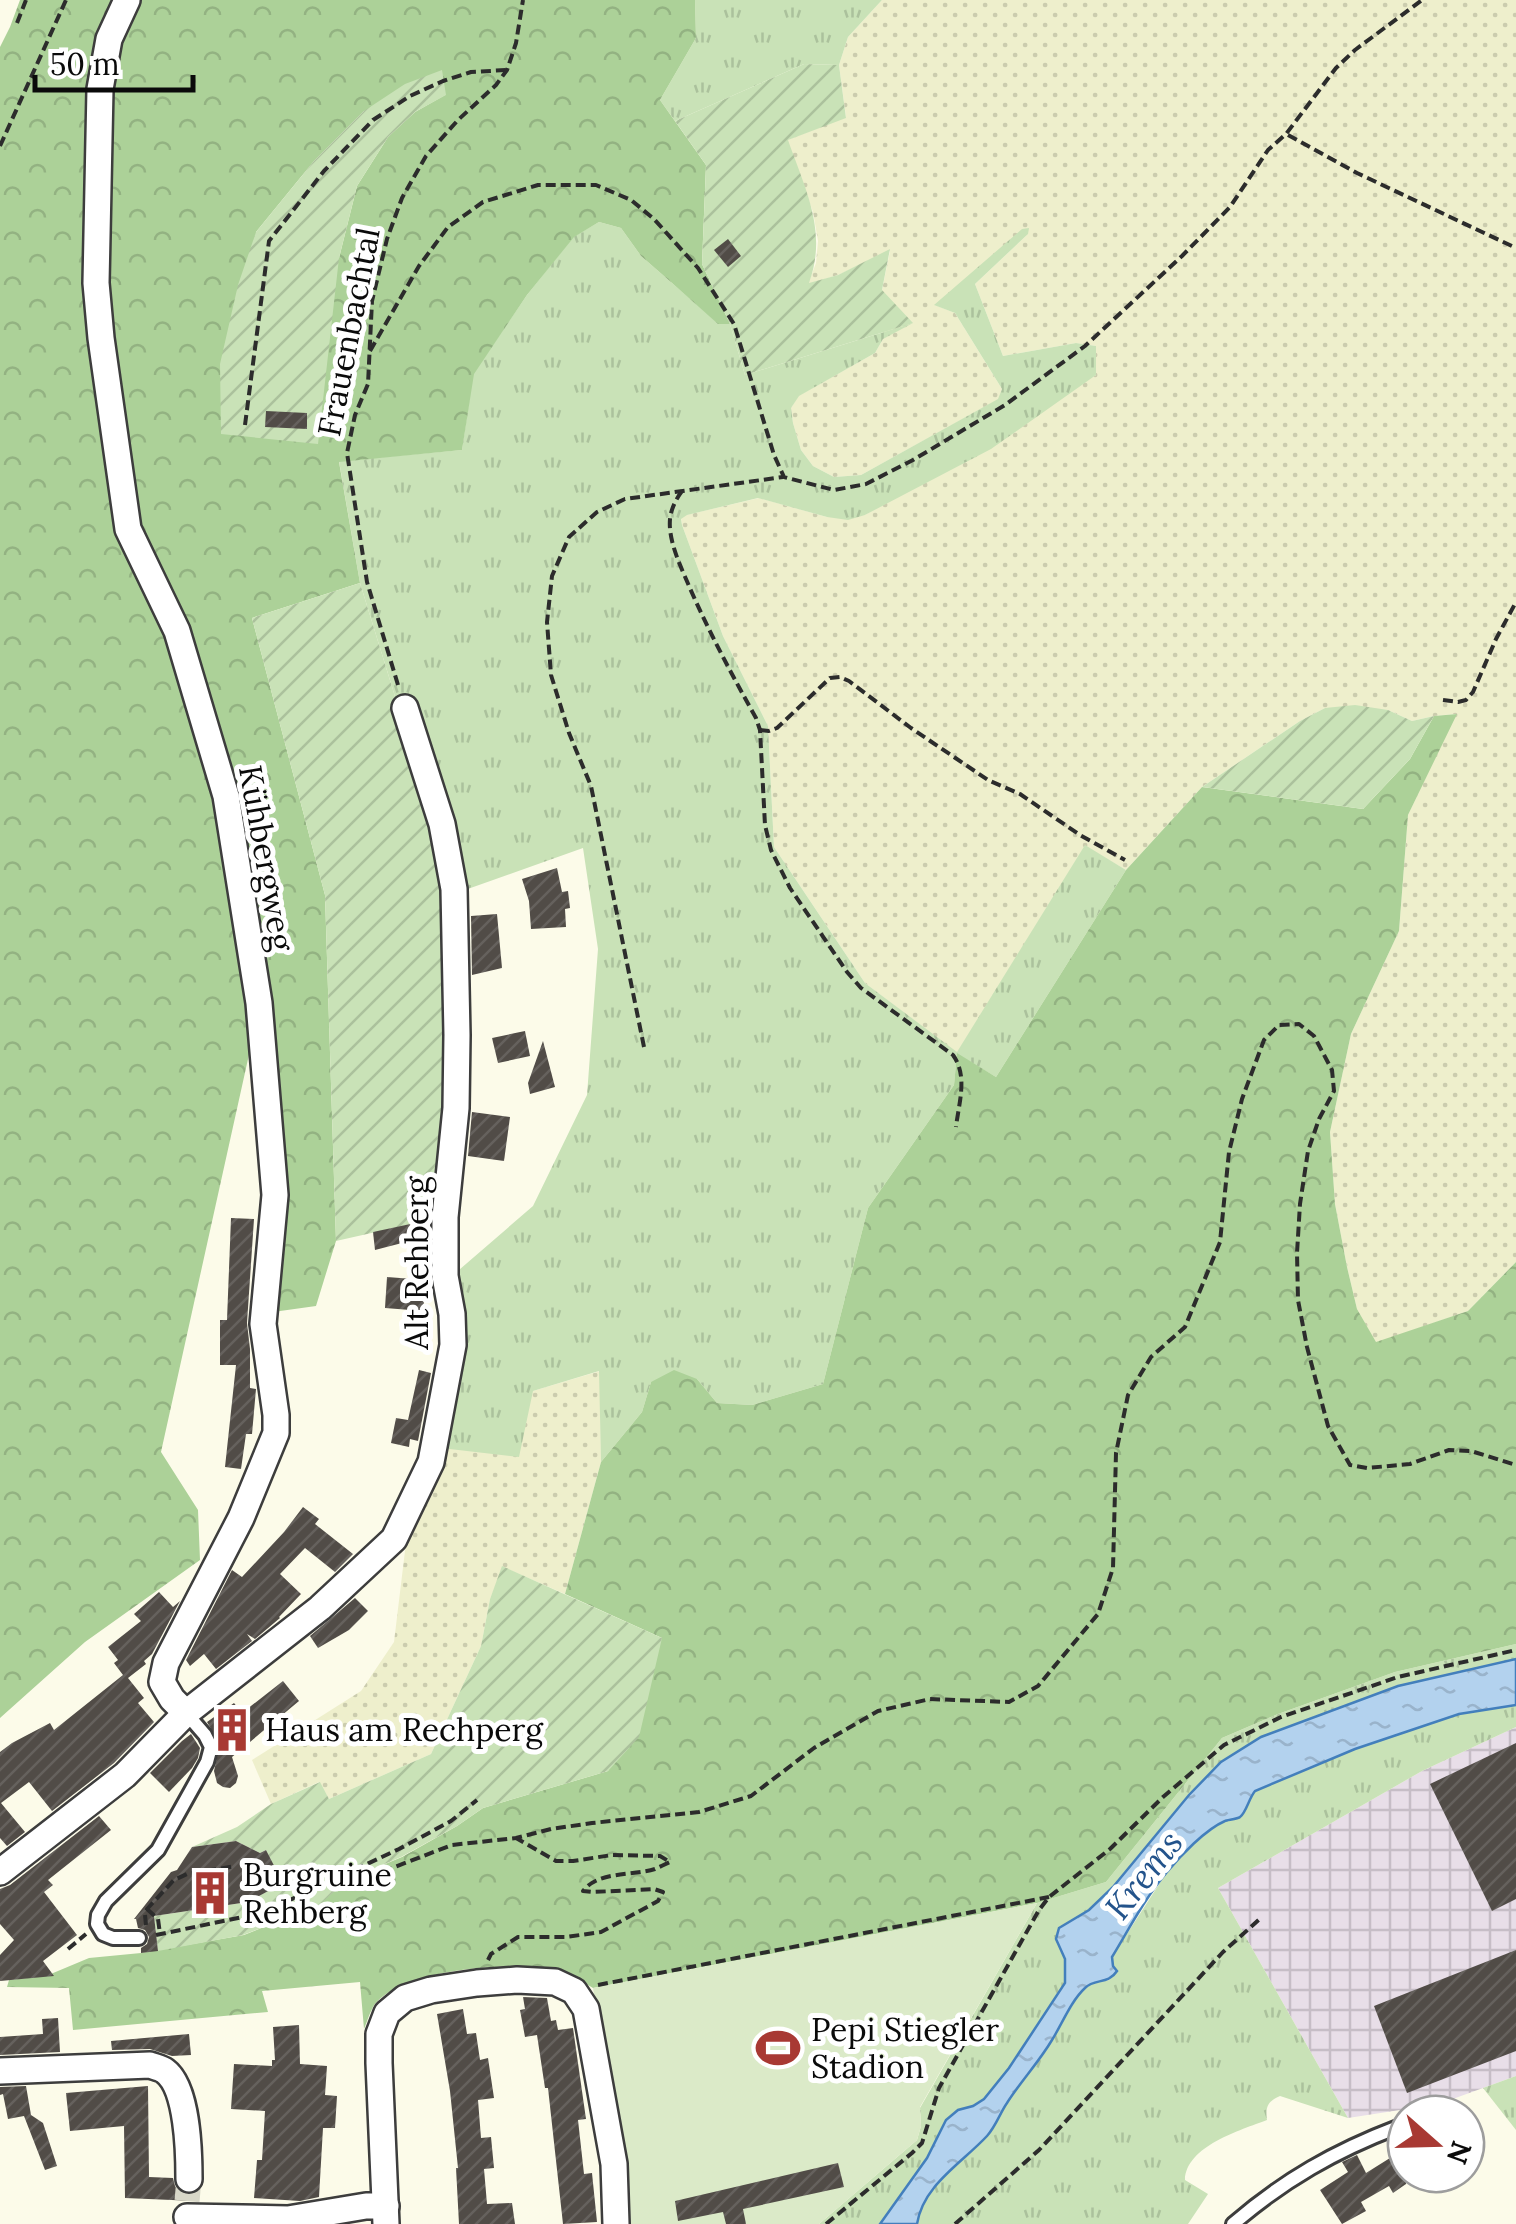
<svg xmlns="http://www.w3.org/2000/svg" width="1516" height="2224" viewBox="0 0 1516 2224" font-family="Lora,serif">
	<defs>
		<pattern id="industrial-grid" width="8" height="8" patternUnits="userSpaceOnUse" patternTransform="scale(2.5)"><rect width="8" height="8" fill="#e8dee8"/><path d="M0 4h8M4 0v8" fill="none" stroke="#c6bdc6"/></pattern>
		<pattern id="farmland-dots" width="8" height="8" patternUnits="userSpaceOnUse" patternTransform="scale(2.5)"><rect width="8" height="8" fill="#eeefcc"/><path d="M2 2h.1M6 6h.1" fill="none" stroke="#cbccae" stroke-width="1.8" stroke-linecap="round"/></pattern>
		<pattern id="grass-tufts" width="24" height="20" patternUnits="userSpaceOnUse" patternTransform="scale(2.5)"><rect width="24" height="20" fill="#c9e2b7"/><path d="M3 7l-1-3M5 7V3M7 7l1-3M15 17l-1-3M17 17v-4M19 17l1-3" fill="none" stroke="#abc19c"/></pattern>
		<pattern id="forest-crowns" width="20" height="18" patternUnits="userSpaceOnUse" patternTransform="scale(2.5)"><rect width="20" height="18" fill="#acd198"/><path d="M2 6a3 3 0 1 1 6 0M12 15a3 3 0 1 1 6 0" fill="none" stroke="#93b282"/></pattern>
		<pattern id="garden-furrows" width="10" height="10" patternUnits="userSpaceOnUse" patternTransform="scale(2.5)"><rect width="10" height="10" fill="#c9e2b7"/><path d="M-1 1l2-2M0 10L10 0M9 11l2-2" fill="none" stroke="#abc19c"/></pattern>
		<pattern id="water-ripples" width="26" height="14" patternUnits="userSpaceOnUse" patternTransform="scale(2.5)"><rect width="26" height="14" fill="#b3d2ee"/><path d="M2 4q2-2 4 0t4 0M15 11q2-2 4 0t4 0" fill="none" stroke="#99b3cb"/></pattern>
		<pattern id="building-hatch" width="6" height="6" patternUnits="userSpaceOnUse" patternTransform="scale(2.5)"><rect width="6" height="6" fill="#514c47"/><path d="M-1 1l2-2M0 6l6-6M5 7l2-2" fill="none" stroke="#65615d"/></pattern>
	</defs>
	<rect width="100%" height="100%" fill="#fcfbe9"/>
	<polygon fill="url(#industrial-grid)" points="1516,1727 1516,2076 1439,2104 1348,2118 1218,1888 1422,1771"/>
	<g fill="url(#farmland-dots)">
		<polygon points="882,0 1516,0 1516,1262 1468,1311 1376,1343 1357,1309 1347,1267 1335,1204 1330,1132 1351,1034 1399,931 1408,815 1456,714 1434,716 1412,721 1388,710 1325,708 1300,721 1202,787 1126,870 1085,846 957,1053 865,983 774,847 768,726 723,636 682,525 681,518 686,515 759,498 827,517 865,515 1096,375 1096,346 1076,343 1003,356 975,284 1028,234 935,305 955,313 1002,389 999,399 861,475 834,477 813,466 801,450 793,423 791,408 798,396 875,353 883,339 882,290 890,251 838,275 808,284 816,263 818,241 813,212 787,140 846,117 839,65 848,37"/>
		<polygon points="600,1371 601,1462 565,1594 503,1567 490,1599 481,1646 431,1754 329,1799 319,1782 271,1804 252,1760 361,1691 394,1642 408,1526 441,1448 533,1391"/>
	</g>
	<g fill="url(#grass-tufts)">
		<polygon points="695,0 882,0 848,37 839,65 804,64 675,121 660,100 696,38"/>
		<polygon points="599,222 621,228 641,256 672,283 718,323 730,324 745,375 913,323 883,339 875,353 799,396 791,408 793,423 801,450 813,466 834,477 861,475 998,399 1002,389 955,313 934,305 1022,229 1029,228 1028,234 975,284 1003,356 1076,343 1096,346 1096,375 991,449 865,515 848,520 827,517 758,498 687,515 681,519 682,525 723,636 768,726 774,847 865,983 957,1052 1085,845 1126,870 996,1077 957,1054 954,1085 868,1208 823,1384 752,1405 717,1403 697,1379 651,1382 642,1412 601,1462 599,1371 533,1391 519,1457 441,1448 452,1276 533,1206 587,1095 598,949 583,848 448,896 435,826 360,583 339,461 462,450 473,374 527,295 573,237"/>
		<polygon points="1516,1644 1516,1659 1398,1686 1261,1737 1189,1795 1113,1887 1089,1910 1060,1928 1056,1939 1065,1959 1065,1982 1009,2068 984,2099 973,2106 958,2110 946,2120 927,2158 880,2224 819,2224 917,2140 921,2126 920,2108 1037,1903 1106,1882 1222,1738 1278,1714 1395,1672"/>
		<path d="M1516,1705V1727L1422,1771L1218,1888L1348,2118L1280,2096C1268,2101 1265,2107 1267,2120C1241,2130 1186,2146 1185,2180L1208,2194L1188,2224H917L919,2210L926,2197L944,2176L991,2131L1005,2105L1046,2051L1078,1996L1092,1983L1110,1980L1112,1957L1167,1872L1196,1841L1224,1821L1244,1813L1247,1800L1255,1791L1355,1749L1459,1714Z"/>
		<polygon points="1516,2076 1516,2130 1483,2088"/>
	</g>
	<g fill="url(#forest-crowns)" fill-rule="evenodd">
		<path d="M20,0H695L696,38L660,100L706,165L702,264L730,324H718L672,283L641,256L621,228L599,222L574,237L527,295L474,374L462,450L339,462L360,583L252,618L325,895L336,1241L316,1306L273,1312L272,1048L250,1050L161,1452L198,1510L200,1560L85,1642L0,1718V47L10,27ZM445,95L415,112L388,137L357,186L339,258L256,232L314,161L364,111Z"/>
		<path d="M1457,714L1408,815L1399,931L1351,1034L1330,1132L1335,1204L1347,1267L1357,1309L1376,1342L1468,1311L1516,1262V1644L1395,1672L1278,1714L1222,1738L1106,1882L1037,1903L593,1988C580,1980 565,1972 550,1969C508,1962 398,1969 373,2007C369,2014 367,2022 364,2029L360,1982L262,1991L268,2012L73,2030L69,1988L7,1987L9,1980L46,1976L89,1958L141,1953L244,1935L317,1906L347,1880L402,1857L457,1826L483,1808L608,1771L662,1638L565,1594L601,1462L642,1412L651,1382L674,1370L697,1379L717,1403L752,1405L823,1384L868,1208L954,1085L957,1053L996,1077L1126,870L1202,787L1363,809L1410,759L1434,716Z"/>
	</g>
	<g fill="url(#garden-furrows)">
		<path d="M804,64L839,65L846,118L788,140C805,189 828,231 809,283L838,275L890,249L882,290L913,323L745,375L730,324L702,264L706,165L675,121Z"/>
		<polygon points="442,70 446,95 415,112 388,137 357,186 339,258 318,444 221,434 220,364 238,285 256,232 314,161 364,111 405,84"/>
		<polygon points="360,583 435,826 448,896 450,1034 438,1218 336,1241 325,895 252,618"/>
		<polygon points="1355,705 1388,710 1412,721 1434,716 1410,759 1363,809 1202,787 1300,721 1325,708"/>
		<polygon points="502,1566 662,1638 639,1737 608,1771 483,1808 457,1826 401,1857 347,1880 318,1906 243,1935 158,1951 154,1916 248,1902 282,1883 266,1850 260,1853 236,1841 192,1847 237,1827 271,1804 320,1782 329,1799 431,1754 481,1646 490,1599"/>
	</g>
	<polygon fill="#dbeac8" points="1037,1903 920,2107 921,2126 917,2140 819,2224 626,2224 621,2163 593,1988"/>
	<path fill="url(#water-ripples)" stroke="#437fbc" stroke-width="2.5" d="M1516,1659V1705L1459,1714L1355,1749L1255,1791C1249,1798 1246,1813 1240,1817C1238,1819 1227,1820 1225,1821C1206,1829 1180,1856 1167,1872C1145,1898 1129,1929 1112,1957L1113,1966L1117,1971C1108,1985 1095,1978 1085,1988C1071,2001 1062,2024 1052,2040C1039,2062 1021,2081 1007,2103C1000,2113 996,2126 987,2136C962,2163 923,2185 917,2224H880L927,2158L946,2120L958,2110L973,2106L984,2099L1009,2068L1065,1983V1959L1056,1939L1059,1928L1089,1910L1113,1887L1189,1795L1221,1762L1261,1737L1398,1686Z"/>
	<g fill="url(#building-hatch)">
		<polygon points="728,239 741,256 728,267 714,250"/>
		<polygon points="266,411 307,413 307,429 265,427"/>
		<polygon points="557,868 562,892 568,891 570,908 565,909 566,927 531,929 529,901 522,879"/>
		<polygon points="497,914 502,968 472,975 471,916"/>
		<polygon points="525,1031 530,1056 498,1063 492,1038"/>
		<polygon points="543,1041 555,1087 530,1094 528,1083"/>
		<polygon points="472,1112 510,1117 504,1161 468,1156"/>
		<polygon points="231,1218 254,1219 247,1323 250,1349 250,1388 256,1389 252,1434 246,1434 241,1469 225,1467 236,1365 220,1365 220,1320 227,1320"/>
		<polygon points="429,1220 429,1236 375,1250 373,1232"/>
		<polygon points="387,1277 426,1280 423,1311 385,1308"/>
		<polygon points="419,1370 431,1373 418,1441 410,1439 409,1447 391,1443 396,1418 408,1420"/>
		<polygon points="303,1507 319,1519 315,1524 353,1554 335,1572 305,1548 280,1574 301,1594 279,1617 280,1618 255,1639 247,1634 252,1641 216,1669 204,1654 190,1666 186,1660 232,1570 242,1577 284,1532"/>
		<polygon points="159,1592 173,1607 180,1601 152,1654 144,1661 146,1664 128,1678 144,1698 138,1703 154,1722 114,1763 52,1811 29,1782 1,1803 25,1832 7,1846 0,1838 0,1752 12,1743 50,1723 54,1730 123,1675 114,1663 118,1660 108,1647 141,1621 134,1614"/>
		<polygon points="355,1598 368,1611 349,1630 318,1648 310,1636"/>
		<polygon points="283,1681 299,1701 232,1757 238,1776 236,1783 230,1788 223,1787 217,1783 214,1771 220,1744 207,1722 234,1703 242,1713"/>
		<polygon points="191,1734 200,1748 198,1758 192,1768 169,1792 150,1773 182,1741"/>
		<polygon points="1516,1743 1516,1899 1492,1911 1430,1784"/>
		<polygon points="99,1816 111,1830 48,1880 53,1885 44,1892 77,1935 43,1961 54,1976 0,1981 0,1955 14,1940 0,1924 0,1889 10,1885"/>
		<polygon points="236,1841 260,1853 266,1850 283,1883 248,1902 154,1916 158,1951 141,1953 141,1948 147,1944 149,1937 145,1930 138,1928 136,1919 134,1919 171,1872 177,1870 192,1847"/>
		<polygon points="1516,1950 1516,2051 1407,2093 1374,2006"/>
		<polygon points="523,1997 547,1998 551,2021 556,2020 558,2030 573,2028 586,2119 578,2120 584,2174 592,2173 597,2222 563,2224 548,2088 545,2088 537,2035 525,2037 520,2010 525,2009"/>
		<polygon points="463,2009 467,2034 476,2033 480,2060 488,2058 494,2098 478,2100 481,2138 491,2137 494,2168 484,2169 487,2204 512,2203 515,2224 459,2224 456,2168 458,2168 450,2091 437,2014"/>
		<polygon points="58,2018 60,2052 0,2055 0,2037 43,2034 42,2019"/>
		<polygon points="299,2025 300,2064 327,2066 325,2095 337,2096 335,2128 323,2128 319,2197 300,2201 254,2198 257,2160 262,2160 265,2111 231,2109 234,2064 272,2066 272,2060 275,2060 273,2027"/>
		<polygon points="189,2034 191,2055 172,2056 150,2049 112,2050 111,2041"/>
		<polygon points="26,2086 31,2115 43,2123 57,2166 45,2170 24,2116 8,2119 3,2094 0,2095 0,2087"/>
		<polygon points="148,2086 149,2177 173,2178 175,2186 180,2193 188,2195 196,2194 195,2201 125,2198 124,2126 70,2131 66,2093"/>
		<polygon points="1406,2148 1406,2184 1393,2193 1389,2186 1361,2202 1366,2211 1342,2224 1320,2190 1348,2172 1342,2162 1357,2155 1366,2173"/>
		<polygon points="838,2163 844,2187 743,2209 746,2224 726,2224 723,2212 678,2221 675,2201"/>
	</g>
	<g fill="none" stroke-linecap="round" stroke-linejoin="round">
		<polyline stroke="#d8d7c8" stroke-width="25" stroke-dasharray="25 12" stroke-linecap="butt" points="187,2201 189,2179"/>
		<g stroke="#3d3d3d" stroke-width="18">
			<g id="lane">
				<polyline points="139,1938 113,1938 103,1934 97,1924 98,1915 106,1901 158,1850 207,1762 211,1747 205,1735 186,1713"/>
				<path d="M1233,2224C1284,2180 1335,2151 1398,2127"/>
			</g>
		</g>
		<g stroke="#3d3d3d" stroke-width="30">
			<g id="street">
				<polyline points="127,0 109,39 100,89 96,283 101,338 128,529 177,631 226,796 259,1003 275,1195 263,1324 276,1415 276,1433 241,1518 166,1663 162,1682 172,1699 186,1713"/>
				<polyline points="0,1872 125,1775 186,1713 320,1608 394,1539 431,1462 453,1345 452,1314 445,1276 445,1217 456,1108 457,1035 454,889 442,824 405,708"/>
				<path d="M0,2071L150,2065C155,2067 161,2068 165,2071C188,2088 189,2153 189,2179"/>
				<polyline points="187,2217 288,2219 366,2206 386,2206"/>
				<polyline points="386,2224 379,2063 379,2034 387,2013 405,1998 431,1990 477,1983 517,1980 555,1982 574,1991 586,2009 614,2164 616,2224"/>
			</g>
		</g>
		<g stroke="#2c2c2c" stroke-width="4" stroke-dasharray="10 5" stroke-linecap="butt">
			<polyline points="17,23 26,0"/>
			<polyline points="1288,135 1357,173 1516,248"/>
			<polyline points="0,146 66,0"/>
			<polyline points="370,351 419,266 448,227 483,202 538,185 596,185 631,200 654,219 698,268 734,324 774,455 784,477 834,490 866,484 913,460 1005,405 1085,346 1182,256 1230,207 1268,150 1286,134 1336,68 1355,50 1422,0"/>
			<polyline points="245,425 269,241 324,171 373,120 410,96 443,81 471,72 507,70"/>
			<path d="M682,491C676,499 671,509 670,519C668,541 681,567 689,586C709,632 732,675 756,718L760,730L765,825L771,850L790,888L847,972L861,988L953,1055C968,1076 959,1102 956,1127"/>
			<polyline points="398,685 367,582 347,453 355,415 368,384 372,301 387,239 402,198 426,156 458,120 496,85 507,70 516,43 523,0"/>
			<polyline points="1443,700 1458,702 1466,700 1473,692 1496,639 1516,602"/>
			<polyline points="760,730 769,731 777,728 830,678 840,677 849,681 911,728 988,780 1020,794 1080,835 1125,860"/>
			<polyline points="644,1047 591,786 569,733 551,675 547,622 552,576 569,537 597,512 625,499 783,477"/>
			<polyline points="344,1873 353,1883 452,1845 516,1838 551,1829 592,1823 699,1812 751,1796 814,1748 878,1711 930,1699 1009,1702 1038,1686 1098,1614 1113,1568 1116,1453 1128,1395 1151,1357 1185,1327 1220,1242 1229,1152 1242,1099 1264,1040 1279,1025 1299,1024 1314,1036 1332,1070 1334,1091 1319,1119 1308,1151 1300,1204 1297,1253 1298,1300 1307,1347 1328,1426 1350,1465 1367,1468 1410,1464 1449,1450 1471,1451 1516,1465"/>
			<polyline points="147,1909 158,1919 160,1934"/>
			<polyline points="146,1925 145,1915 147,1909 174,1880 187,1874 236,1866"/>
			<polyline points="156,1935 262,1913 399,1849 451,1821 477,1800"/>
			<polyline points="68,1949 86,1934"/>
			<path d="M488,1960L491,1954L518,1937H566L601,1932L658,1901L663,1892L654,1889L593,1892L583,1891C598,1871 632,1876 655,1869C657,1868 668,1863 670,1862L660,1856L612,1855L573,1861H556L516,1838"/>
			<polyline points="598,1985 1049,1897"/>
			<polyline points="826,2224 912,2153 922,2143 939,2088 1039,1910 1049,1897 1110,1849 1163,1797 1224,1745 1281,1717 1398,1677 1516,1650"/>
			<polyline points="955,2224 1039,2150 1223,1952 1262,1917"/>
		</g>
		<use href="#lane" stroke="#fff" stroke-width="12"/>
		<use href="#street" stroke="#fff" stroke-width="25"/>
	</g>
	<defs>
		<g id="building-bare" transform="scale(3.45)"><path d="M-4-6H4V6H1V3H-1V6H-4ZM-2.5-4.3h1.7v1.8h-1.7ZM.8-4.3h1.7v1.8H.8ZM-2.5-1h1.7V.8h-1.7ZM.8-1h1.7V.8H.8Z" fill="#a83933" stroke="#fff" stroke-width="2.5" paint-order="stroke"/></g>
		<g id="stadium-bare" transform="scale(3.45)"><path d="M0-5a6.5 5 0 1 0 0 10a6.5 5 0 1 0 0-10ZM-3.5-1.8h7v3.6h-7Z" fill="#a83933" stroke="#fff" stroke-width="2.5" paint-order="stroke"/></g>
	</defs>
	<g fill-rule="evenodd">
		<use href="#building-bare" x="232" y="1730"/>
		<use href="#building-bare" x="210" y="1893"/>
		<use href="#stadium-bare" x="778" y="2048"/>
	</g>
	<g text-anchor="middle" stroke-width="10" stroke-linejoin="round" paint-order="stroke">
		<g font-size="32" fill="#0a0a0a" stroke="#fff">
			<text transform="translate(349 332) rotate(-79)" y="11">Frauenbachtal</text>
			<text transform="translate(266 858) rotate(80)" y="11">Kühbergweg</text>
			<text transform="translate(417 1263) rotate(-90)" y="11">Alt Rehberg</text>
		</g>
		<g font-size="32" fill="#0a0a0a" stroke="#fff" text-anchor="start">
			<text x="265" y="1741">Haus am Rechperg</text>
			<text x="243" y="1886">Burgruine<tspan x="243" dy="37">Rehberg</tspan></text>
			<text x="811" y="2041">Pepi Stiegler<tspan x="811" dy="37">Stadion</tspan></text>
		</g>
		<g font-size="35" font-style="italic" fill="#23538b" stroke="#fff">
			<text transform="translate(1144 1875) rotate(-52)" y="12">Krems</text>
		</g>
	</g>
	<g transform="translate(1436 2144) rotate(110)"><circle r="48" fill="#ffffff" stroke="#9d9d9d" stroke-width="2.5"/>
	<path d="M0-8L18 38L0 25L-18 38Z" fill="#a83933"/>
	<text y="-15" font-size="28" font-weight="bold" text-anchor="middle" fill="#0a0a0a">N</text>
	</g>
	<path d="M35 75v15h158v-15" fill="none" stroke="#0a0a0a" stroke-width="5"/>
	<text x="50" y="75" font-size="30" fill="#0a0a0a" stroke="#ffffff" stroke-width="8" paint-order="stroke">50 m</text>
</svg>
